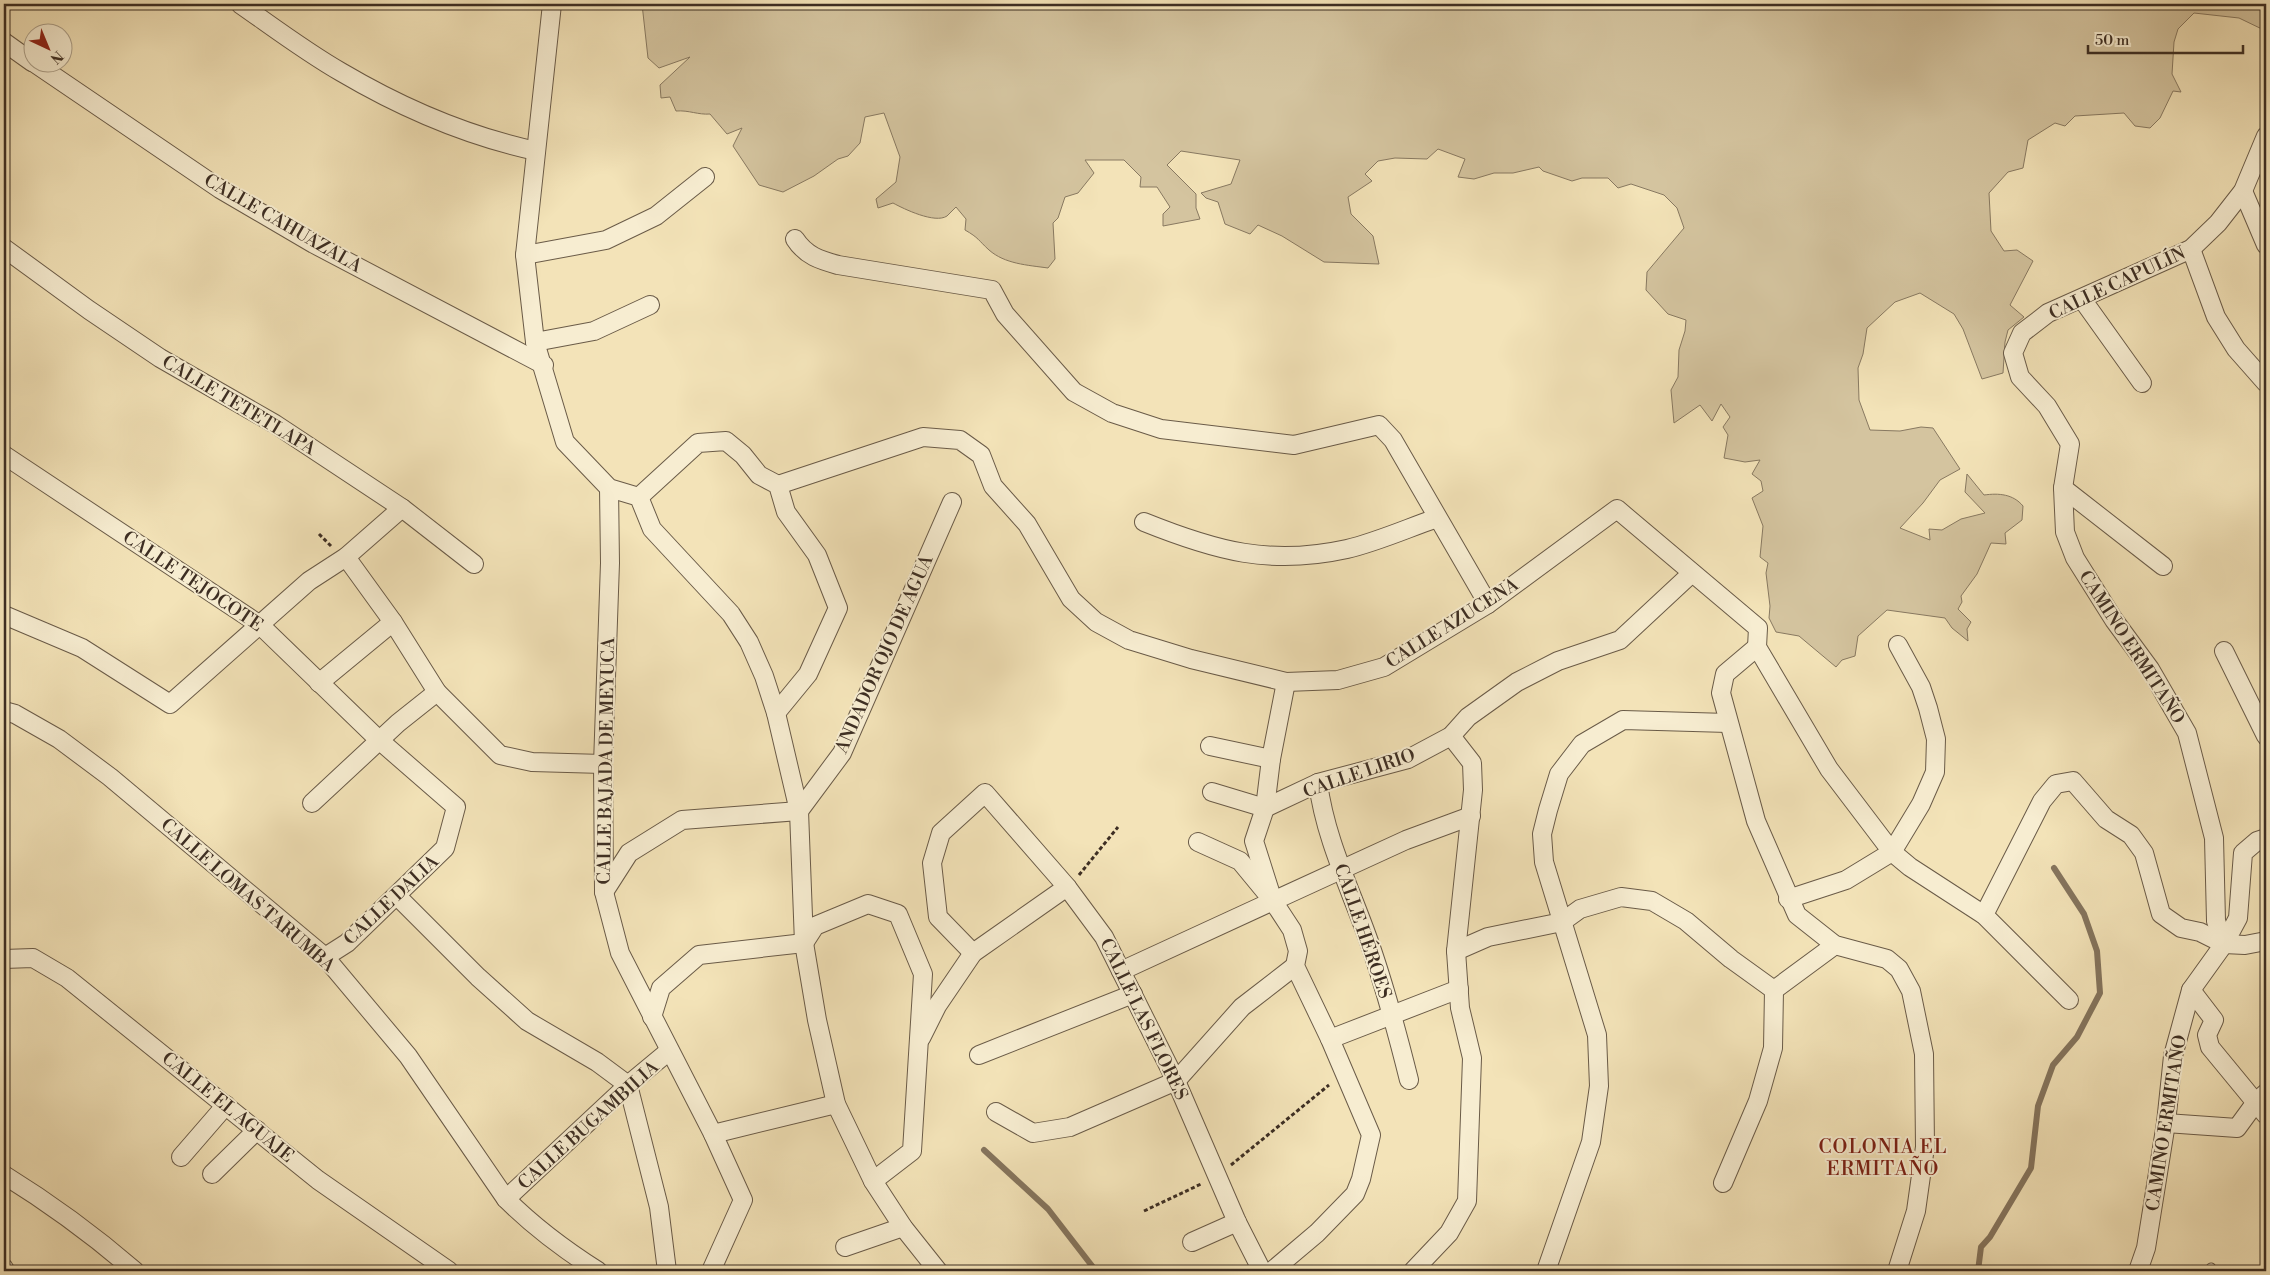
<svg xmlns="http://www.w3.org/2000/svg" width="2270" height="1275" viewBox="0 0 2270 1275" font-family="'Libre Bodoni',serif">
	<rect width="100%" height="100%" fill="#f3e3b8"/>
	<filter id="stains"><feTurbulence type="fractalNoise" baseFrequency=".004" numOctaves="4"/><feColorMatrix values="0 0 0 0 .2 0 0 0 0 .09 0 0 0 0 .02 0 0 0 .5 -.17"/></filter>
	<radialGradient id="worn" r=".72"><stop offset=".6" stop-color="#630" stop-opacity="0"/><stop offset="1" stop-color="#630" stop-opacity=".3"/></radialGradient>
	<path fill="#d4c49f" stroke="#887961" d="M642,4H2266V31L2239,18L2194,13L2178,29L2174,42L2172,74L2181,92L2173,91L2160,118L2150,128L2135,126L2124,113L2075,116L2065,126L2055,123L2028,140L2023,168L2008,172L1989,193L1991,231L2004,251L2017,250L2033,261L2010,305L2024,317L2008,330L2005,342L2003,373L1982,379L1963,329L1954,314L1920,293L1895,302L1867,328L1863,354L1858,368L1859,400L1870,430L1900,431L1921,427L1933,428L1960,469L1940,480L1923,503L1900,528L1930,540L1929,529L1942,530L1961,519L1985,513L1965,492L1967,474L1984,495C1999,493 2013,494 2023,506L2022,520L2005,533L2006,544L1991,543L1977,574L1961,596L1962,602L1958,609L1971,622L1967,629L1968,641L1952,628L1945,618L1887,610L1858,636L1855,656L1842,660L1836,667L1799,636L1776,632L1769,618L1770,606L1766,573L1768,563L1760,557L1763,526L1752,498L1763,491L1761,481L1752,474L1760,460L1745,462L1724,458L1728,435L1723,427L1730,417L1721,404L1712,421L1700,405L1674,423L1671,390L1678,377L1679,350L1685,331L1686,320L1668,314L1646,290L1647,272L1684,228L1677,208L1664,195L1631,184L1618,188L1608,178H1582L1572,181L1543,171L1539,167L1513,173H1494L1474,179L1458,177L1465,159L1438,149L1427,159L1395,158L1378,161L1365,174L1372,181L1348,197L1351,214L1373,236L1379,264L1324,262L1282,236L1258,225L1250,234L1225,224L1218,202L1206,198L1201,193L1231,184L1240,160L1181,151L1167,165L1196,194V208L1200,219L1163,226V214L1170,207L1157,187H1140L1141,177L1124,160H1085L1094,173L1078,193L1065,197L1058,218L1053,223L1055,259L1048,268C1027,265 1005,264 989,250C978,240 979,238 965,230L966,219L956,207C953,210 950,213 947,216C935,224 904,209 893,203L878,208L876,199L896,182L900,157L884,113L865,117L860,143L848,156L838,159L814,176L783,192L759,185L733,146L742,128L727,134L710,114C698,115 689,110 676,111L670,97L661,98L660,85L690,57L659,68L648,58Z"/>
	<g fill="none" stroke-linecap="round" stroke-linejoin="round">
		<g stroke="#85755e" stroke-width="6">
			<polyline points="984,1150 1048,1209 1096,1271"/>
			<polyline points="1978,1271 1981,1247 1990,1237 2031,1168 2038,1106 2053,1065 2077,1037 2100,993 2097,951 2084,914 2054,868"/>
		</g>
		<g stroke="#6a5b48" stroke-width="11">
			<polyline id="lane" points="2211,1268 2213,1271"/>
		</g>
		<g stroke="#6a5b48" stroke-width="20">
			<g id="street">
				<path d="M240,4C273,27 306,52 341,72C402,108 467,136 536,151"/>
				<polyline points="552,4 525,255 535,342 565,442 609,488 639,497 652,529 731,614 749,642 764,676 776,713 799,811 804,943 817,1020 836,1104 873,1181 903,1227 938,1271"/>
				<polyline points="4,42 32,62"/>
				<polyline points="33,62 220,189 314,244 544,365"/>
				<polyline points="2243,191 2266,245"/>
				<path d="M795,239C806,256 820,260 838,265L992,290L1005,314L1074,392L1112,413L1161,429L1294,445L1379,425L1393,440L1488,604"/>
				<polyline points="4,248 89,310 160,358 275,424 402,508 474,564"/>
				<polyline points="2191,249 2216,317 2236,349 2266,383"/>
				<polyline points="525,255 606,240 656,216 705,177"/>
				<polyline points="2082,299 2142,383"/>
				<polyline points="535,342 594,331 650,305"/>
				<polyline points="4,455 260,625 379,740 456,807 445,848 347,943 325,957"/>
				<polyline points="778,485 923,437 960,440 981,455 993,486 1027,524 1071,599 1096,622 1129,640 1191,659 1286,682 1338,680 1384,667 1488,604 1617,509 1758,628 1757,647 1829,769 1892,852 1910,867 1984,915 2069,1000"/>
				<polyline points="609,488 610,563 603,764 604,892 620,953 713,1134 743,1200 711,1271"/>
				<polyline points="2063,488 2163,566"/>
				<polyline points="639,497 698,443 726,441 743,455 759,475 778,485 786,512 817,555 838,608 808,674 776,713"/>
				<path d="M1144,522C1216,551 1270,566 1347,549C1377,542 1408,528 1437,518"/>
				<polyline points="346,557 393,622 437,692 500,755 532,762 603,764"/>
				<polyline points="4,615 82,648 170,704 309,581 346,557 402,508"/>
				<polyline points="1757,647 1725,674 1721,693 1756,821 1797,915 1835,945 1887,959 1899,969 1911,991 1924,1054 1925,1147 1916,1211 1897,1271"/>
				<polyline points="2224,651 2266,736"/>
				<polyline points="319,683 393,622"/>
				<path d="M4,711L15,714L59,739L110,777L325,957L408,1056L506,1199C534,1227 565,1250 598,1271"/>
				<polyline points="1210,746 1271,759"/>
				<path d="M1318,783C1325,837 1349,886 1367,936C1384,983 1397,1032 1409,1080"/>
				<polyline points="1212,792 1265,808 1318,783 1408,759 1451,736 1468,717 1517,682 1558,661 1620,640 1692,573"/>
				<polyline points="312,803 398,723 437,692"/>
				<polyline points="1198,842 1240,861 1273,901 1292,930 1298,951 1295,966 1330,1039 1371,1135 1361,1179 1355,1194 1317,1233 1272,1271"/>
				<polyline points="604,892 629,853 682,820 799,811 842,753 952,502"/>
				<polyline points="397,896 478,977 527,1021 597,1062 628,1085"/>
				<polyline points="1788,899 1846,880 1892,852 1921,804 1935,772 1936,739 1928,708 1921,687 1898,645"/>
				<polyline points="1273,901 1406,840 1471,816"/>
				<polyline points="1984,915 2042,801 2056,784 2073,781 2106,819 2131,835 2144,853 2161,914 2181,928 2200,932 2224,944 2245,945 2266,941"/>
				<polyline points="2224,944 2216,921 2214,838 2187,733 2150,669 2114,620 2075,558 2065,532 2063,488 2070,444 2047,406 2020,377 2013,353 2022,333 2048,313 2191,249 2218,223 2243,191 2266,136"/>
				<polyline points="1456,951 1488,937 1562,922 1580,909 1621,897 1652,901 1686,921 1731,959 1774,990"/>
				<polyline points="973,953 938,917 932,863 941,833 985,793 1067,887 1104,937 1176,1081 1237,1222 1262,1271"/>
				<polyline points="4,959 33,958 67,978 318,1180 449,1271"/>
				<polyline points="1121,971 1273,901 1254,841 1265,808 1271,759 1286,682"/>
				<polyline points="1774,990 1835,945"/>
				<polyline points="2191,990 2214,1020 2207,1035 2210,1047 2266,1115"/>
				<polyline points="652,1017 661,988 699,955 804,943 815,926 868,904 898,914 923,974 912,1151 873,1181"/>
				<polyline points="921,1038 937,1006 973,953 1067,887"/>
				<polyline points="1330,1039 1459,989"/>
				<polyline points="979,1055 1133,994"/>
				<polyline points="628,1085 659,1207 667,1271"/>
				<polyline points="996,1112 1033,1133 1070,1127 1176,1081 1242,1007 1295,966"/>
				<polyline points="2166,1123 2237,1128 2256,1102 2266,1093"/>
				<polyline points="713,1134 836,1104"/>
				<polyline points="181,1157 226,1105"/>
				<polyline points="212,1174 257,1130"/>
				<path d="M4,1175C51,1204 93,1235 135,1271"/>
				<polyline points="1723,1183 1758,1101 1773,1048 1774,990"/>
				<polyline points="506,1199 628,1085 669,1051"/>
				<polyline points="1192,1242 1237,1222"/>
				<polyline points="845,1247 903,1227"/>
				<polyline points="4,1268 5,1271"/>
				<polyline points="1413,1271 1449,1233 1467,1201 1472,1058 1460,1008 1456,951 1473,790 1472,763 1451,736"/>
				<polyline points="1546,1271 1591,1142 1599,1086 1597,1035 1544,862 1542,834 1548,810 1559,774 1582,744 1623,720 1728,723"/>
				<polyline points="2138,1271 2146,1248 2166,1123 2173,1056 2191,990 2224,944 2238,918 2243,853 2257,841 2266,838"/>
			</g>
		</g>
		<g stroke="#3d2e23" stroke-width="3" stroke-dasharray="4 2.5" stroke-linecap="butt">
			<polyline points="319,534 331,546"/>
			<polyline points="1079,875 1118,827"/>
			<polyline points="1231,1165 1329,1085"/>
			<polyline points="1144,1211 1201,1184"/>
		</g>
		<use href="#lane" stroke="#f7edd1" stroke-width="9"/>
		<use href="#street" stroke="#f7edd1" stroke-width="18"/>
	</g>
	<g text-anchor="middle" stroke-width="4" stroke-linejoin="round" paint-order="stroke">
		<g font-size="18" fill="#3d2e23" stroke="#f7edd1">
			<text transform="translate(283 223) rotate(30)" y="6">CALLE CAHUAZALA</text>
			<text transform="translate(2117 283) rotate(-25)" y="6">CALLE CAPULÍN</text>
			<text transform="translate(239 405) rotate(31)" y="6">CALLE TETETLAPA</text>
			<text transform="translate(193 581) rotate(34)" y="6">CALLE TEJOCOTE</text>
			<text transform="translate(1452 623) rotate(-32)" y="6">CALLE AZUCENA</text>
			<text transform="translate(2132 647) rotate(57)" y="6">CAMINO ERMITAÑO</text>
			<text transform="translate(884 654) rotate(-66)" y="6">ANDADOR OJO DE AGUA</text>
			<text transform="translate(606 761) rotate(-89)" y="6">CALLE BAJADA DE MEYUCA</text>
			<text transform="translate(1359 773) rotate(-19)" y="6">CALLE LIRIO</text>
			<text transform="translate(248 895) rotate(41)" y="6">CALLE LOMAS TARUMBA</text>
			<text transform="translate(391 900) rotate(-43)" y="6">CALLE DALIA</text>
			<text transform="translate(1363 931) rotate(71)" y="6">CALLE HÉROES</text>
			<text transform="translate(1144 1019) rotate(64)" y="6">CALLE LAS FLORES</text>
			<text transform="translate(228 1107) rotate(39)" y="6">CALLE EL AGUAJE</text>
			<text transform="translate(2166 1123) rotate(-81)" y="6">CAMINO ERMITAÑO</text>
			<text transform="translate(588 1125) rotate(-42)" y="6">CALLE BUGAMBILIA</text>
		</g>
		<g font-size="19" letter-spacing="1" fill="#7a1f14" stroke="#f7edd1">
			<text x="1883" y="1153">COLONIA EL<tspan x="1883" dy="22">ERMITAÑO</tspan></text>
		</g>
	</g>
	<rect width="2270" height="1275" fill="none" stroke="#f3e3b8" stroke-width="20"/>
	<rect x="5" y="5" width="2260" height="1265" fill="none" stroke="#3d2e23" stroke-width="2.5"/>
	<rect x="10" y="10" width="2250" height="1255" fill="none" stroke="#3d2e23"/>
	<g transform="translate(48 48) rotate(136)"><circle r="24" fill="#f7edd1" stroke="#ada18b"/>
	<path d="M0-4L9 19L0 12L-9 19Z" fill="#8f2418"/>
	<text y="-8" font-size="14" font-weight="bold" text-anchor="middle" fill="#3d2e23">N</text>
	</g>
	<path d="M2088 45v8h155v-8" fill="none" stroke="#3d2e23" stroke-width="2.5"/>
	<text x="2095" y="45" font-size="15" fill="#3d2e23" stroke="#f7edd1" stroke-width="4" paint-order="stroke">50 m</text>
	<rect width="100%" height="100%" filter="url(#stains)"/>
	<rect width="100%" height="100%" fill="url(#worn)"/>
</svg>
